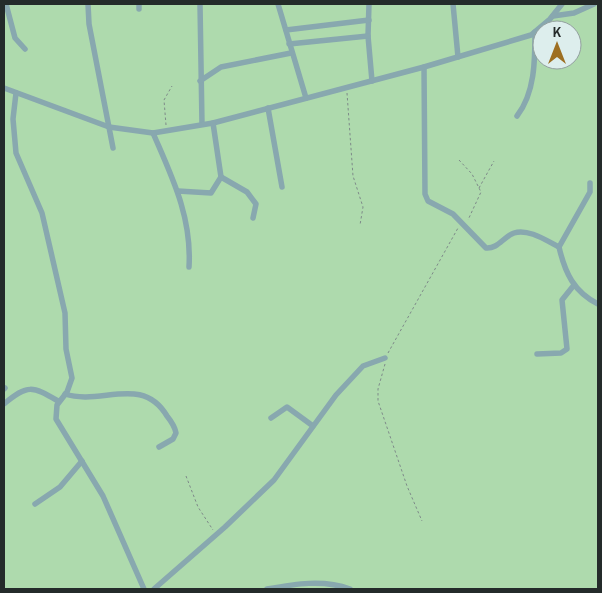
<svg xmlns="http://www.w3.org/2000/svg" width="602" height="593" viewBox="0 0 602 593" font-family="'Archivo Narrow',sans-serif">
	<rect width="100%" height="100%" fill="#ddeeed"/>
	<path fill="#aedaad" fill-rule="evenodd" d="M4,4H598V589H4ZM542,30H572V60H542Z"/>
	<g fill="none" stroke-linecap="round" stroke-linejoin="round">
		<g stroke="#7e8a89" stroke-width="1" stroke-dasharray="2.5 2.5" stroke-linecap="butt">
			<polyline points="347,93 353,176 363,207 360,225"/>
			<polyline points="166,125 164,100 172,86"/>
			<polyline points="459,160 472,174 481,192 468,220"/>
			<polyline points="479,188 494,161"/>
			<polyline points="388,353 458,228"/>
			<polyline points="385,364 378,389 378,401 407,486 422,521"/>
			<polyline points="186,476 198,507 213,530"/>
		</g>
		<g stroke="#88a8af" stroke-width="5.5">
			<polyline points="6,4 15,38 25,49"/>
			<polyline points="88,4 89,24 113,148"/>
			<polyline points="139,4 139,9"/>
			<polyline points="200,4 202,124"/>
			<polyline points="278,4 306,98"/>
			<polyline points="369,4 368,36 372,81"/>
			<polyline points="453,4 458,57"/>
			<polyline points="553,16 574,13 594,4"/>
			<polyline points="286,30 369,20"/>
			<polyline points="289,44 368,36"/>
			<path d="M424,67L425,194L428,201L453,214L486,248C498,249 503,237 514,233C528,228 547,241 559,247"/>
			<polyline points="200,81 221,67 291,53"/>
			<polyline points="4,88 109,127 153,133 213,123 424,67 531,35 550,19 562,4"/>
			<polyline points="16,93 13,119 16,153 42,213 65,313 66,349 72,378 67,392 57,405 56,419 103,496 144,589"/>
			<polyline points="268,108 282,187"/>
			<path d="M517,116C535,93 535,60 535,32"/>
			<path d="M153,133C172,177 192,217 189,267"/>
			<polyline points="221,177 247,192 256,204 253,218"/>
			<path d="M590,183V192L559,247C565,273 574,292 598,304"/>
			<polyline points="178,191 211,193 221,177 213,123"/>
			<polyline points="537,354 561,353 567,349 562,300 574,285"/>
			<polyline points="4,389 5,388"/>
			<path d="M65,394C101,406 142,374 167,416C171,421 175,427 176,433L173,439L159,447"/>
			<path d="M4,404C28,384 32,386 58,401"/>
			<polyline points="271,418 287,407 313,426"/>
			<polyline points="35,504 60,487 82,461"/>
			<polyline points="154,589 225,527 274,480 336,395 363,366 385,358"/>
			<path d="M267,589C295,584 323,579 350,589"/>
		</g>
	</g>
	<rect width="602" height="593" fill="none" stroke="#242b2a" stroke-width="10"/>
	<g transform="translate(557 45)"><circle r="24" fill="#ddeeed" stroke="#93a09f"/>
	<path d="M0-4L9 19L0 12L-9 19Z" fill="#9d6f21"/>
	<text y="-8" font-size="14" font-weight="bold" text-anchor="middle" fill="#242b2a">K</text>
	</g>
</svg>
